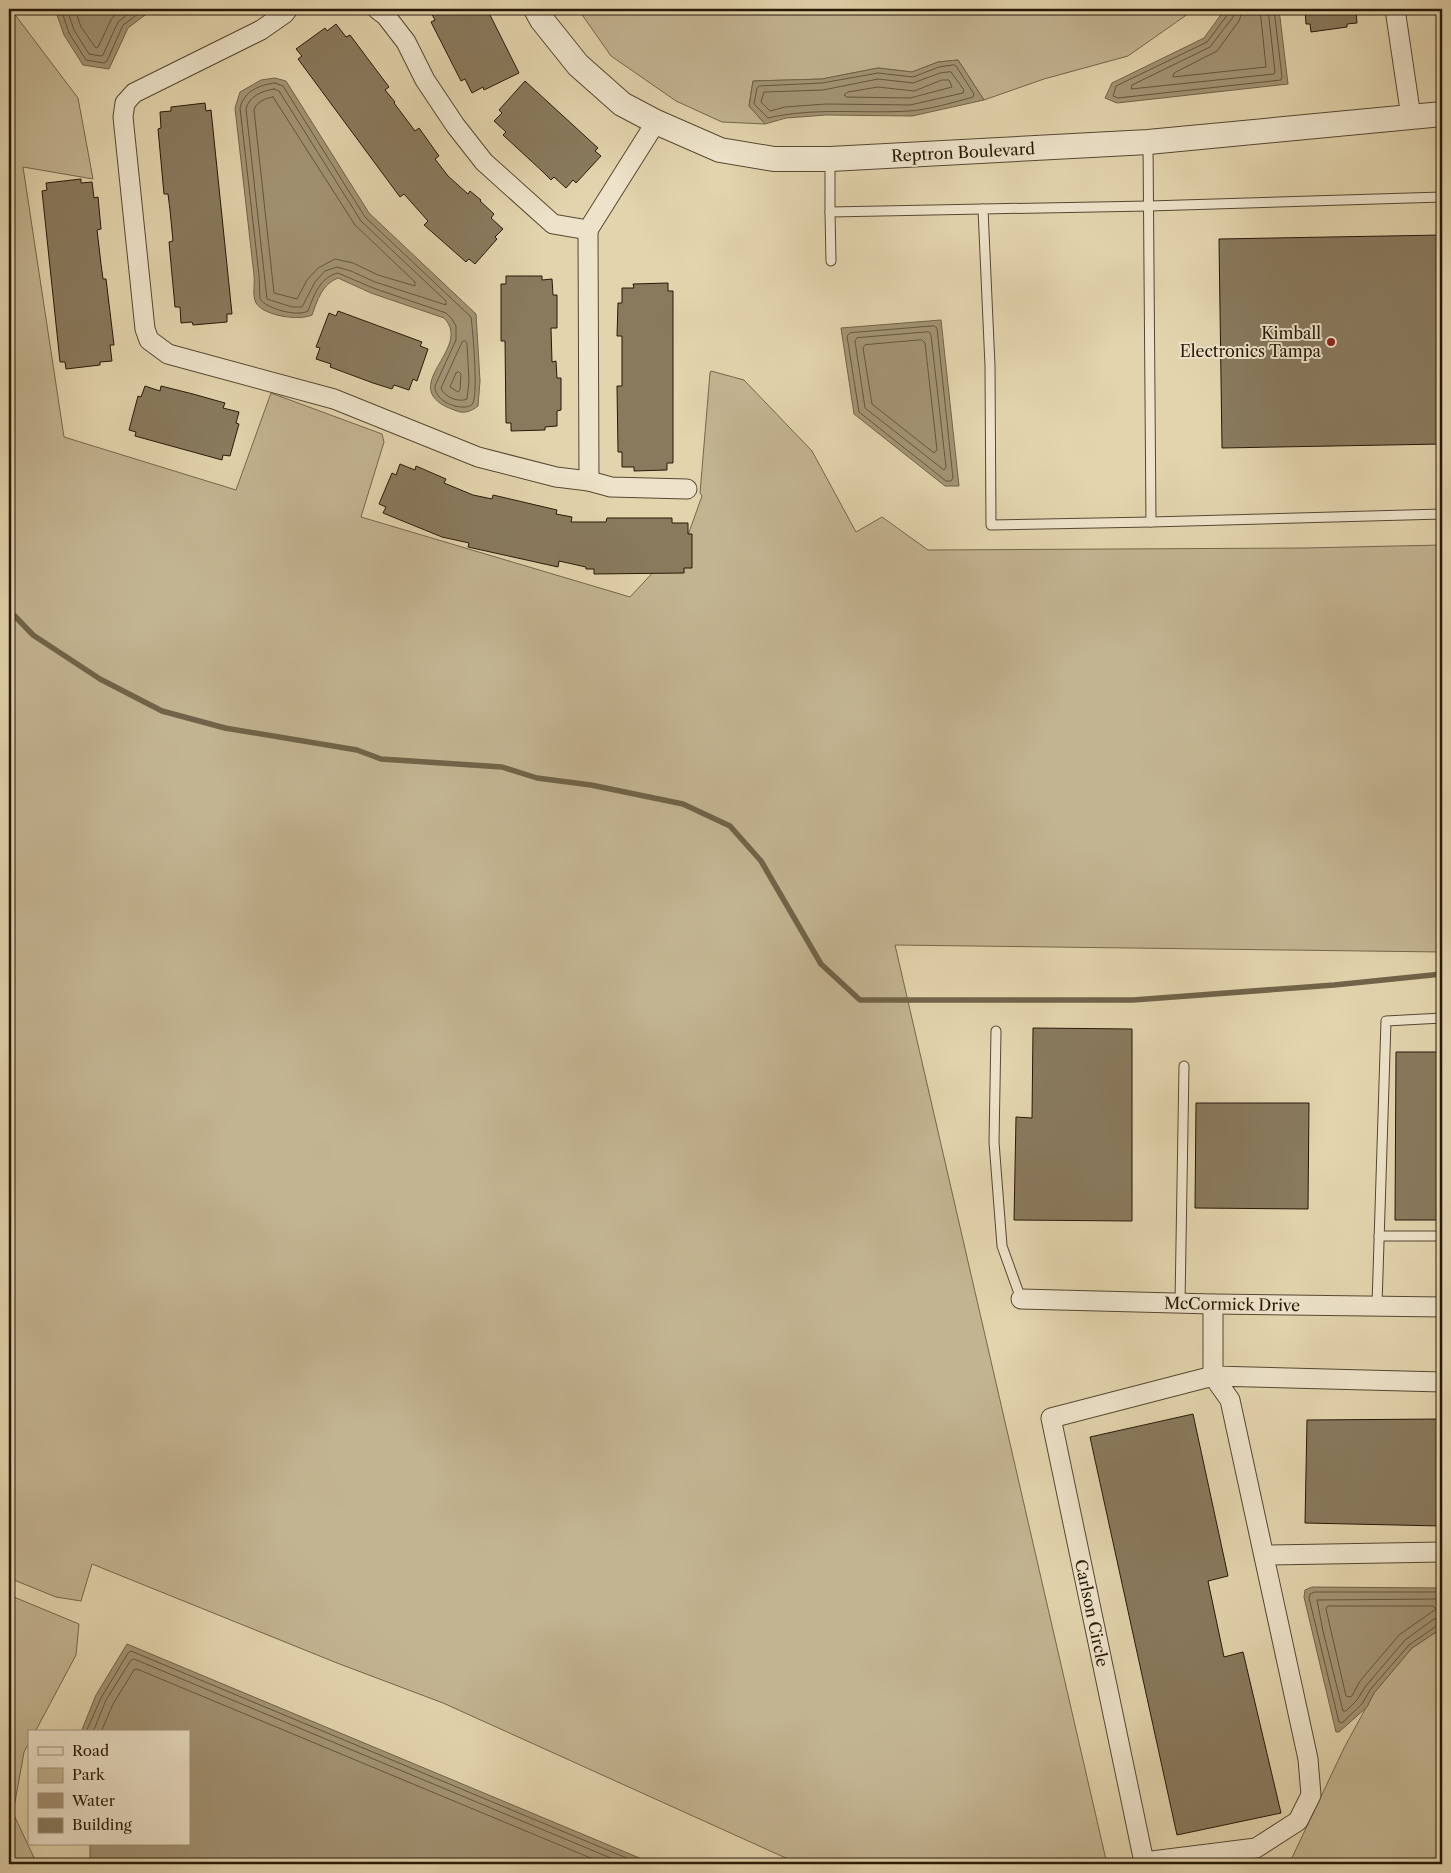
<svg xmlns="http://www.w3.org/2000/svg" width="1451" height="1873" viewBox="0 0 1451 1873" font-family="'Libre Caslon Text',serif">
	<rect width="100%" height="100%" fill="#e3d4ad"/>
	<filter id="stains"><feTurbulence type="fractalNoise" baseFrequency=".004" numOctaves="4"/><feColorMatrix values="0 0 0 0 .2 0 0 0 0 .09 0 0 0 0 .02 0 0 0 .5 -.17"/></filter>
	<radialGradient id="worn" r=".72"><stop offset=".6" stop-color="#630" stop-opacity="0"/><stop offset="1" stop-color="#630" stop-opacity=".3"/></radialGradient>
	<g fill="#c3b491" stroke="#75664c">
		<polygon points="9,9 12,9 13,12 78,98 93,179 23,167 64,437 236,490 271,393 382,434 384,442 361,517 630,597 688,535 702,496 700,493 710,373 711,371 744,380 812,451 856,532 882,517 928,550 1305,548 1442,545 1442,952 895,945 1107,1864 799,1864 443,1703 337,1663 92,1564 81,1601 56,1597 9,1578"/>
		<polygon points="578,9 1195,9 1128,56 1044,79 984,100 958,60 938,62 912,72 878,68 822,79 753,81 749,106 765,124 722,122 676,101 611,56"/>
		<polygon points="9,1595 79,1624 76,1655 35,1732 29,1732 29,1743 24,1752 13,1813 37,1864 9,1864"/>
		<polygon points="1442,1628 1442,1864 1289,1864 1344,1748 1374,1693 1412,1648"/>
	</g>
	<g fill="#a39475" stroke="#716349">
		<polygon points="55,9 153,9 128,28 109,69 83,65 64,35"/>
		<polygon points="1225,9 1279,9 1288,84 1117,103 1105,98 1112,83 1204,38"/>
		<polygon points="958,60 984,100 912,116 826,115 786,118 765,124 749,106 753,81 822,79 878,68 912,72 938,62"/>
		<path d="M275,78L286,81L369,213L476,314L480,381L478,406C472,411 464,414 457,411C390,389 475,349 444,318L371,293L338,278C322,284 317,301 312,315C299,321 264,316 256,303C252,295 255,284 254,275L235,108L240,92L261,80Z"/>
		<polygon points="941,320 959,486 945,486 854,414 841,328"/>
		<polygon points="1312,1587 1442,1588 1442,1628 1412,1648 1374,1693 1367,1707 1339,1732 1336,1732 1304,1597 1305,1590"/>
		<polygon points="127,1644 654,1864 90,1864 90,1844 189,1844 189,1732 81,1732 96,1695"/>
	</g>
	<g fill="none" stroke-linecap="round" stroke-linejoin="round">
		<g stroke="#65563e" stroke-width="1">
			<polyline points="61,9 69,33 86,60 104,63 107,61 123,25 145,9"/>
			<polyline points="67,9 74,30 89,54 101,56 103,55 118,22 134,9"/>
			<polyline points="75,9 81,27 96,48 98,47 112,18 122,9"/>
			<polyline points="1229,9 1228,14 1207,42 1116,86 1113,96 1118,98 1281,80 1282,77 1274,9"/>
			<polyline points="1235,9 1233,17 1210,47 1132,85 1131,89 1274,74 1275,72 1268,9"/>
			<polyline points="1243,9 1239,21 1217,51 1174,73 1173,77 1266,67 1260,9"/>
			<path d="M954,65L956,66L974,94L973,97C955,102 928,110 909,111C862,114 815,107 768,118L754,104L757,88L759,86L822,83L878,73L913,77L939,67Z"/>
			<polygon points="951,72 964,90 963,93 910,105 826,104 785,107 770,111 761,102 764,92 823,90 878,79 913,83 940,73"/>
			<polygon points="942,80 949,80 952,87 910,98 847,97 844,95 848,92 878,87 914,91"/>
			<path d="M275,83L283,86L365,217L471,317C473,331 478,392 473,403C468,413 434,404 435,386L456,340V326L452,319L446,313L373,288L338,273C320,277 314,295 308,311C297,317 267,309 260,299L259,275L240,108C244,91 259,85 275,83Z"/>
			<path d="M274,89L279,91L361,221L446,301V305L375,282L351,271L337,267L325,271L315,282L302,307H292L267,299L246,109C249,96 262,91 274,89Z"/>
			<path d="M273,97L355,225L415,282V286L378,275L353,263L335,259L318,268L307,280L297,299L274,293L254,110C256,102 266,98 273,97Z"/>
			<polygon points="934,326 937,328 953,478 951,481 946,481 859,412 847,336 850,333"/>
			<polygon points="929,332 931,335 946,467 944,470 865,408 855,341 857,338"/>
			<polygon points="922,340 925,343 937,450 934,453 872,404 863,348 865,345"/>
			<path d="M465,341L467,343L469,381L467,399C459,403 444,397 441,388L462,342Z"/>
			<polygon points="459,372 461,374 460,390 458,392 450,387 456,373"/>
			<polyline points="1442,1592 1314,1592 1310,1594 1309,1598 1339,1722 1342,1723 1362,1704 1370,1690 1409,1645 1438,1625 1442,1624"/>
			<polyline points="1442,1599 1317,1600 1323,1631 1343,1711 1346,1711 1357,1700 1365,1687 1405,1640 1434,1619 1442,1617"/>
			<polygon points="1328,1606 1433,1606 1436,1609 1399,1635 1360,1681 1352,1696 1349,1697 1346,1696 1326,1609"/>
			<polyline points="86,1732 101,1698 128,1653 131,1651 641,1864"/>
			<polyline points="93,1732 106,1700 131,1660 134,1659 625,1864"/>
			<polyline points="101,1732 113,1704 134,1670 137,1669 605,1864"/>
		</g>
		<polyline stroke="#716349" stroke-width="5.5" points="9,610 33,635 100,679 162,711 225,728 357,750 381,759 502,767 537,778 591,785 683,804 730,826 761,861 821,964 860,1000 1133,1000 1334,985 1442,974"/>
	</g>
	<g fill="#897a5e" stroke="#271908">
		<polygon points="429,9 487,9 519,73 484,90 483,87 472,93 465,79 461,81 431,22 435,20"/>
		<polygon points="1305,9 1356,9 1357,23 1347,24 1347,27 1311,32 1310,24 1306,24"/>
		<polygon points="336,24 346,37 350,35 389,87 385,90 395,102 394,103 415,131 419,128 439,156 435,159 448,176 468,194 470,191 481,200 480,201 494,214 491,218 503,229 495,237 497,239 475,264 469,259 466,262 424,225 428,221 404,194 400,197 298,59 302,56 296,49 325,28 327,31"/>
		<polygon points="525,81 598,148 595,151 601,156 576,183 573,180 566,188 554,177 551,180 542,171 503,135 506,132 494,121 502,113 499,110"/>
		<polygon points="205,103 206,111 211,110 232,314 227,314 227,322 193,325 192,322 181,323 180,307 175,307 169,242 173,241 170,210 168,194 164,194 158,129 161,128 160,112 171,111 171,107"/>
		<polygon points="81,179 81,183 92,182 94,198 98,197 101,229 97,230 101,264 103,279 106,279 114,345 110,345 112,361 100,362 100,365 66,369 65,362 60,362 42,191 47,190 46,183"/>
		<polygon points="1442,235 1442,444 1222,448 1219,239"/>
		<polygon points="506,276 542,276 542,280 552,279 553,295 557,295 557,328 551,328 552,362 556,361 557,378 561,378 561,410 557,411 557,426 545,427 545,430 511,431 511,423 506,423 505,341 501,341 501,284 506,284"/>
		<polygon points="668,283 668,291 673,291 673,463 667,463 667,470 634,471 634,467 622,467 622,452 618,452 617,386 622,386 622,336 617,336 618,303 622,303 622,288 634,288 633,284"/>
		<polygon points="338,311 422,342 420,346 428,349 417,381 413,379 409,390 394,385 392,389 373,383 330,367 331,364 316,359 320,348 316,347 329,313 336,316"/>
		<polygon points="145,386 160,391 161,386 193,394 225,403 223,408 239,412 236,423 239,424 230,456 223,455 222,460 135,436 136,432 129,430 138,396 141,397"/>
		<polygon points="400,464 415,470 416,466 446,479 444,483 473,495 492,499 493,495 557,510 556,514 572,517 571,522 606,522 607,518 672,518 672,523 688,523 688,534 692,534 692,568 684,568 684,573 594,574 594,569 586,569 586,567 559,561 558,567 468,547 469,543 442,537 383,513 386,507 379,504 392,473 396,475"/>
		<polygon points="1033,1028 1132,1029 1132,1221 1014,1220 1016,1117 1032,1118"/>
		<polygon points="1396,1052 1442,1052 1442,1220 1395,1220"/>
		<polygon points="1196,1103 1309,1103 1308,1209 1195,1208"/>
		<polygon points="1193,1414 1228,1576 1208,1581 1224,1657 1243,1652 1281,1813 1177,1835 1090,1437"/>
		<polygon points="1442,1419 1442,1526 1305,1523 1307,1420"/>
	</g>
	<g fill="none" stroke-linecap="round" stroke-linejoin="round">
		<g stroke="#564831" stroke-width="11">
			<g id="service">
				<polyline points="1148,143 1151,522"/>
				<polyline points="830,161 830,212 983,209"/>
				<polyline points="1442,197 1149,206 983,209 990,366 991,525 1151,522 1442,514"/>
				<polyline points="830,212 831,261"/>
				<polyline points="996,1031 994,1142 1002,1246 1021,1299"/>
				<polyline points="1379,1236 1442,1236"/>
				<polyline points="1180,1303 1184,1066"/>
				<polyline points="1377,1305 1386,1021 1442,1018"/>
			</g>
		</g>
		<g stroke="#564831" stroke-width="21">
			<g id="minor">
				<polyline points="288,9 284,14 261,30 134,93 125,103 123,117 145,329 149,340 168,354 334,399 478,457 556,477 589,481 611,487 687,489"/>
				<polyline points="377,9 386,16 406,42 425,80 455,125 484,162 553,224 588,230 656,122"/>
				<polyline points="1395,9 1411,117"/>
				<polyline points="588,230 589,481"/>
				<polyline points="1021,1299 1213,1304 1442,1307"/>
				<polyline points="1213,1304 1213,1376 1230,1400 1308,1759 1311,1795 1298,1821 1256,1848 1144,1862 1051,1418 1213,1376 1442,1382"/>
				<polyline points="1264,1555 1442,1552"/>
			</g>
		</g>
		<g stroke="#564831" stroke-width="26">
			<polyline id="tertiary" points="536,9 542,20 578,65 622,104 656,122 720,150 774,159 830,159 1148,142 1442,114"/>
		</g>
		<use href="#service" stroke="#ede3ca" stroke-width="9"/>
		<use href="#minor" stroke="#ede3ca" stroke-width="19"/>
		<use href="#tertiary" stroke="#ede3ca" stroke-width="24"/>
	</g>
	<circle fill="#8f2418" stroke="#ede3ca" stroke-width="2" cx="1331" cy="342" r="5"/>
	<g text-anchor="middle" stroke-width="4" stroke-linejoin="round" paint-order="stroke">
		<g font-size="16" fill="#271908" stroke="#ede3ca">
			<text transform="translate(963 152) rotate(-3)" y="6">Reptron Boulevard</text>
			<text transform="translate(1232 1304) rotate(1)" y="6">McCormick Drive</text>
			<text transform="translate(1092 1613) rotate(78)" y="6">Carlson Circle</text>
		</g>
		<g font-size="16" fill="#271908" stroke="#ede3ca" text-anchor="end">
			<text x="1321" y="339">Kimball<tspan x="1321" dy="18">Electronics Tampa</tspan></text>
		</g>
	</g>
	<rect width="1451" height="1873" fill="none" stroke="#e3d4ad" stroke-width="30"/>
	<rect x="10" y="10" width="1431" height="1853" fill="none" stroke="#271908" stroke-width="2.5"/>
	<rect x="15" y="15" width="1421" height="1843" fill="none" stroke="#271908"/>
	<rect x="28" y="1730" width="162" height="115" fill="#ede3ca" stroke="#9e927c"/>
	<rect x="38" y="1747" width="25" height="8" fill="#ede3ca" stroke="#9e927c"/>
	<text x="72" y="1756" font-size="15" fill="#271908">Road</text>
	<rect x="38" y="1768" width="25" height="15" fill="#c3b491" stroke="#9e927c"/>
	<text x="72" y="1780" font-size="15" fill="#271908">Park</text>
	<rect x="38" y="1793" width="25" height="15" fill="#a39475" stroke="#9e927c"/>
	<text x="72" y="1806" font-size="15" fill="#271908">Water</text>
	<rect x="38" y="1818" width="25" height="15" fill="#897a5e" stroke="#9e927c"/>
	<text x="72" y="1830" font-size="15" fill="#271908">Building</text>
	<rect width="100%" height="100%" filter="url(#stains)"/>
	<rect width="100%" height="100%" fill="url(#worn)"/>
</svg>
